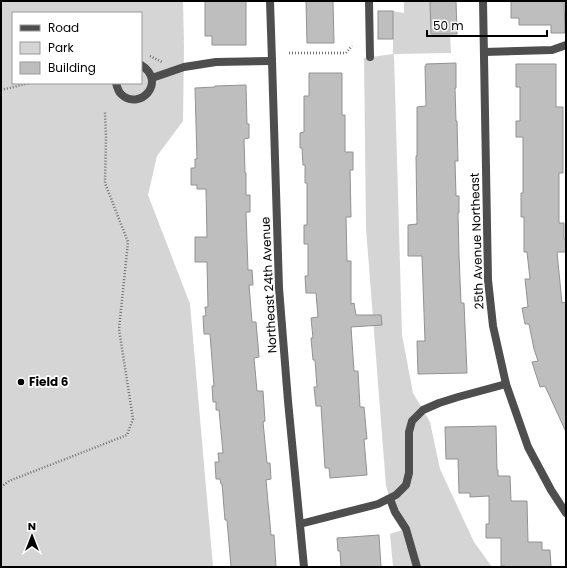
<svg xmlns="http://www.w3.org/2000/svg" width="567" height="568" viewBox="0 0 567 568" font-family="Poppins,sans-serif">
	<rect width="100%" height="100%" fill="#fff"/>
	<g fill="#d5d5d5" fill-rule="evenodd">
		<path d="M1,1H183L184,47L183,121L157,156L148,195L190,304L213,567H1ZM13,13H141V83H13Z"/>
		<polygon points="404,1 430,1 431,34 450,34 451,53 394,54 402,335 413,393 430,422 440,469 474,542 492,567 393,567 390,534 405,529 390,499 386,486 366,228 364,58 393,54 393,11 404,13"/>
	</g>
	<g fill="#bebebe" stroke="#929292">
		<polygon points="205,1 246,1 246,45 212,45 212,36 205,36"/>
		<polygon points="306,1 333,1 334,43 307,43"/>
		<polygon points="430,1 456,1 457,34 431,34"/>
		<polygon points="511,1 564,1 565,33 551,33 551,25 519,25 519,18 511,18"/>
		<rect x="378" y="11" width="15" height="28"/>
		<polygon points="456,63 456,88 455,88 456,121 457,121 458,161 455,161 456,196 459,196 459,213 458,213 459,255 461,303 464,303 467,373 418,374 417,341 425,341 422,256 408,256 408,225 417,224 416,156 417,156 417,107 426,106 425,66 426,66 426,64"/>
		<polygon points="516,64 556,64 556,107 563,107 563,173 559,173 559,223 564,223 564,239 566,239 566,252 557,252 562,303 566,302 566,432 545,386 540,387 532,362 538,361 534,349 529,324 525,324 522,308 528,307 525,279 530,279 527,252 524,252 524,217 521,217 521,193 523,193 523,137 516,137 516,121 520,121 520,87 516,87"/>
		<polygon points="309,73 342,73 342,115 345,115 345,152 353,152 353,170 350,170 351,217 346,217 347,261 351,261 351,304 354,303 356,315 381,315 382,325 351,327 354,371 358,371 360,407 364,407 367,439 364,439 367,475 330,478 329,468 325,468 321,406 316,406 314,387 317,387 315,360 313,360 311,338 313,338 311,318 318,317 316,293 306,293 305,276 308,276 308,244 304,244 304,225 307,225 307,183 305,183 305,165 303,165 302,148 300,148 300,133 304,132 304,96 309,96"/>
		<polygon points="246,85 247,124 249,124 249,138 244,139 245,173 246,173 246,195 250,195 250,212 246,212 248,270 252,270 253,285 249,285 252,322 256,322 259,357 254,358 257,391 263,391 265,421 263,422 267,463 270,463 271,479 266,480 271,535 274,535 276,567 231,567 227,520 225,520 222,484 221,484 220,479 216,479 215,462 219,462 218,453 223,453 219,410 216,410 216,402 213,402 212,386 214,386 210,334 204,334 203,316 206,316 205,307 208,307 207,262 195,262 195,237 207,237 206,189 197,189 197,185 191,185 191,168 195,168 195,159 197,159 195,88 215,87 215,86"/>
		<polygon points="496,426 497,470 498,470 498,476 510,476 511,501 527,501 528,542 542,542 542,550 550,550 551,567 505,567 505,566 501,566 501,538 486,538 486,524 489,524 489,496 470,497 470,493 459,493 458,459 446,459 445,427"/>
		<polygon points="379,535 381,567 341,567 340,551 338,551 337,538"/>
	</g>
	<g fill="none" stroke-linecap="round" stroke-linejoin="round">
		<g stroke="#707070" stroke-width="2.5" stroke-dasharray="1 2" stroke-linecap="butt">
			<polyline points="289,53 346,53 352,46"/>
			<polyline points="150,56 162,62"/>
			<polyline points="1,90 30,83"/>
			<polyline points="1,487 9,481 127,435 133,419 119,329 128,242 105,183 106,138 105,112"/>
		</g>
		<g stroke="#4e4e4e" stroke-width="8">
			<polyline points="369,1 370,57"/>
			<polyline points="152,78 184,67 216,62 272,61"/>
			<path d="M116,83C117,87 118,91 121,94C139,112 168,82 141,65"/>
		</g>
		<g stroke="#4e4e4e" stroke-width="8">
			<polyline points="270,1 272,61 279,288 288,401 304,567"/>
			<polyline points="483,1 488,280 493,326 506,384 528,447 551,490 566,513"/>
			<polyline points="484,52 552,50 566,45"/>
			<polyline points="390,499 395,512 406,529 417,567"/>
			<polyline points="300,524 378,504 396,495 406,485 409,473 409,432 412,421 423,410 439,403 458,397 506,384"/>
		</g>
	</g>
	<circle fill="#000" stroke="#fff" stroke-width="1.5" cx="21" cy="382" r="4"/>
	<g text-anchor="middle" stroke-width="3.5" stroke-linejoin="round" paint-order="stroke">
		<g font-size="12" fill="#000" stroke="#fff">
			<text transform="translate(477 241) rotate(-92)" y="4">25th Avenue Northeast</text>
			<text transform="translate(269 285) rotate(-93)" y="4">Northeast 24th Avenue</text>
		</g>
		<g font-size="12" font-weight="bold" fill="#000" stroke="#fff" text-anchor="start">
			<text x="29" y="386">Field 6</text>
		</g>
	</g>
	<rect width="567" height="568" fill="none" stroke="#000000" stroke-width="4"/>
	<rect x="12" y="12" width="130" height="72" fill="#ffffff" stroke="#999999"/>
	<rect x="20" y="25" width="20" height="6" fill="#4e4e4e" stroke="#999999"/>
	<text x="48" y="32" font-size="12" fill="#000000">Road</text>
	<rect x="20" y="42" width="20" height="12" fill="#d5d5d5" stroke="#999999"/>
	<text x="48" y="52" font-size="12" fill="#000000">Park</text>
	<rect x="20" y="62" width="20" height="12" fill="#bebebe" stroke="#999999"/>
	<text x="48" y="72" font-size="12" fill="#000000">Building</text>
	<g transform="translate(32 536)" stroke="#ffffff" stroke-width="3" paint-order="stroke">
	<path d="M0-3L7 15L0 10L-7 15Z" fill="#000000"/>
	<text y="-6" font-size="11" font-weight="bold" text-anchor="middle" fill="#000000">N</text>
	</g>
	<path d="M427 30v6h120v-6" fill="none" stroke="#000000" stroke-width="2"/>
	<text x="433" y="30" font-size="12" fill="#000000" stroke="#ffffff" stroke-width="3" paint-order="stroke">50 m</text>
</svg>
